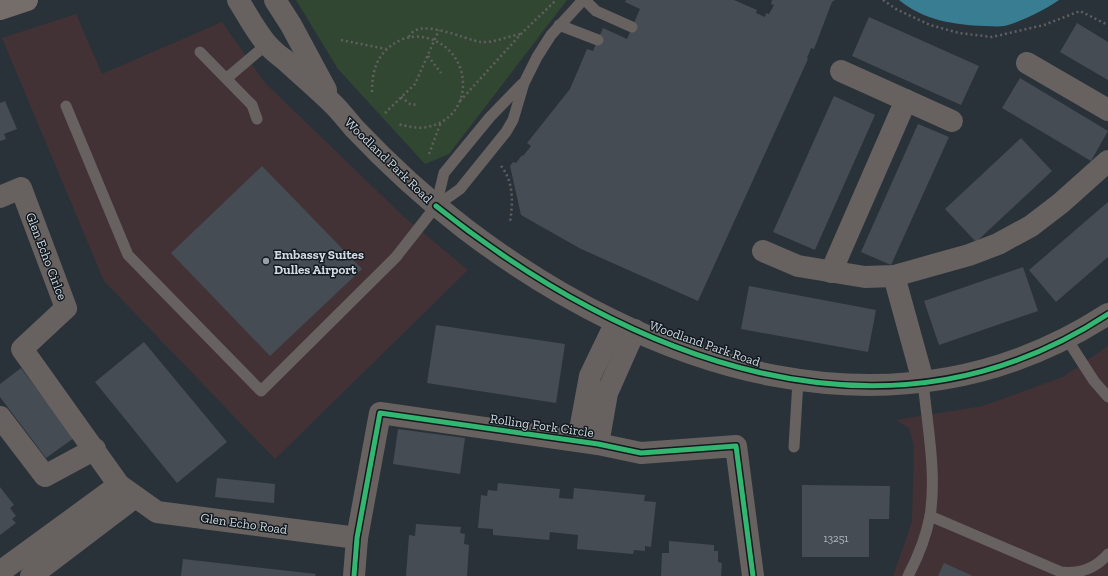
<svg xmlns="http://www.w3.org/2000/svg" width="1108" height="576" viewBox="0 0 1108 576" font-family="'Zilla Slab',serif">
	<rect width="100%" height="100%" fill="#2a3239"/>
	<g fill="#433235">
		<polygon points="76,14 102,74 222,22 265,83 403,216 468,270 275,459 104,281 2,38"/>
		<polygon points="1108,346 1108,576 893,576 912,522 914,446 909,428 896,420 983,406 1063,377"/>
	</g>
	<polygon fill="#324732" points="296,0 567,0 449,154 425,164 338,69"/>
	<path fill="#397d93" d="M899,0H1059C1046,9 1019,23 1004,26C998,27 991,26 985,26C954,25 923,20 899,0Z"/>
	<g fill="#454c53">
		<polygon points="626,0 734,0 757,10 756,13 765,17 766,13 769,14 774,5 771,4 772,0 835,0 832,2 814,49 811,48 807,58 808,59 698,301 581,249 521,215 510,166 513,162 516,163 522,155 523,156 531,146 527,143 570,89 587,49 593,51 603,28 627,39 640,9 625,2"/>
		<polygon points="869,17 979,66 961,105 852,56"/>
		<polygon points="1077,23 1108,42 1108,80 1060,52"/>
		<polygon points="1020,78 1108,131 1091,161 1002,108"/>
		<polygon points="834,96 875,115 815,250 773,232"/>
		<polygon points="5,101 17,129 4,134 6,139 0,141 0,103"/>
		<polygon points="918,124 949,137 891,265 861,252"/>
		<polygon points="1021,138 1052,171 976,242 945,209"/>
		<polygon points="262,166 362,269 270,356 171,253"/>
		<polygon points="1108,202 1108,257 1056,302 1029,270"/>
		<polygon points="1023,267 1038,311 939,345 924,301"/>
		<polygon points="749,286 876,310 868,352 741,329"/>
		<polygon points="436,325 565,344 556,403 427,383"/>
		<polygon points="144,342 227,442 177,483 95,382"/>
		<polygon points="21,368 74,438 46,458 0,397 0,384"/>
		<polygon points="398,429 465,438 460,474 393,464"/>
		<polygon points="217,478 275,484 274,503 215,497"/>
		<polygon points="498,483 560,489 559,498 573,499 574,488 645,495 644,501 656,502 651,547 645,546 645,551 634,550 633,554 577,549 578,535 550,532 549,540 493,535 493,529 478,528 481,495 487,496 488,490 497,491"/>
		<polygon points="802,485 890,486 889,519 869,519 869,557 802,557"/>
		<polygon points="0,487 14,505 10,508 16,516 12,519 16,523 0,535"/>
		<polygon points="416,524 461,527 460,533 465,534 464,544 469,545 467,576 406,576 409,535 415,536"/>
		<polygon points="669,541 714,545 714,551 718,551 718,562 722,563 721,576 661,576 662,553 669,553"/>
		<polygon points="183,559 316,574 315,576 181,576"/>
		<polygon points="944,563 973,576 938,576"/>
	</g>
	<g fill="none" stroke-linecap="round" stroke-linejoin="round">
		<g stroke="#616060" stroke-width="2.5" stroke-dasharray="2 3" stroke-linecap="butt">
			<polyline points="883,0 896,9 930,25 959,33 992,37 1044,25 1080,11 1108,25"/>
			<path d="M409,37C418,16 465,40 481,42C493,43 509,36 521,34"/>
			<polyline points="341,40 386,49"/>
			<polyline points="428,56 441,73"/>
			<path d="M372,92C372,72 376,55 395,43C404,37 417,35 427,38C474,50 476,118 427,127C417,129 407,126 397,124"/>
			<polyline points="401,97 410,104 418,105"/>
			<polyline points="460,101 521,34 556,0"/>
			<polyline points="385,113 415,84 439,30"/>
			<polyline points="429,154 441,122"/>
			<path d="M501,166C514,182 513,203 510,222"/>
		</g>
		<g stroke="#676260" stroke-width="11">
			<polyline points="585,0 596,11 632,27"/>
			<polyline points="559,25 598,40"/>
			<polyline points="200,52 248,101 252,105 257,119"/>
			<polyline points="227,78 267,44"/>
			<polyline points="66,106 128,255 261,391 396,257 436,206 460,189 506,132 513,120 524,83 537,57 551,35 583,0"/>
			<polyline points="436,206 444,173 490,117 522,84"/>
			<polyline points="1067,339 1094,381 1108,397"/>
			<polyline points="794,447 798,381"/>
			<path d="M930,516L1061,572C1080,574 1095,569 1108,554"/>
			<path d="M908,576C918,557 926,537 930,516C937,474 927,424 923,381"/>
		</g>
		<g stroke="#676260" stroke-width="22">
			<path d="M238,0C247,14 255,30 266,43C271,49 278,55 285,60C301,75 318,89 334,105C341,112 347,120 354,128C388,164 425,198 464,228C650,370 895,452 1108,314"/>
			<polyline points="275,0 291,25 326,90"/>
			<polyline points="1027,63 1108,110"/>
			<polyline points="841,71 952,121"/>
			<polyline points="0,197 21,188 66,308 22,349 119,485 157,512 357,538"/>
			<polyline points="763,251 798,266 865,277 894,276 912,271 969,255 998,244 1031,226 1061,203 1108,161"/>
			<polyline points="831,272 906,100"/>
			<polyline points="894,276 923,381"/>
			<polyline points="0,417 45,476 95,449"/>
			<polyline points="578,441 590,376 616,322"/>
			<polyline points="598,444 607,393 635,330"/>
			<polyline points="0,572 119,485"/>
			<polyline points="31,576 135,497"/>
			<polyline points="354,576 357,538 380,413 598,444 641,453 736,446 753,576"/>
		</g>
		<polyline stroke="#756d69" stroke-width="22" points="0,9 27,0"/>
		<g stroke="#131a1f" stroke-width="8">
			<g id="cycleway">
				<path d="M436,206C627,358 883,462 1108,314"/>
				<polyline points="354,576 357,538 380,413 598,444 641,453 736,446 753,576"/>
			</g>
		</g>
		<use href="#cycleway" stroke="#33b770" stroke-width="5"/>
	</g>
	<circle fill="#979fa7" stroke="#131a1f" stroke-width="1.5" cx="266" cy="261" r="4"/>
	<g text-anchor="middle" stroke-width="3" stroke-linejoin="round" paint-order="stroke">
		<g font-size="11" fill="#aeb6be">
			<text x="836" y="542">13251</text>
		</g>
		<g font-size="13" fill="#d1dae2" stroke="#131a1f">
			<text transform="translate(389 160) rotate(44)" y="5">Woodland Park Road</text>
			<text transform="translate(47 256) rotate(69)" y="5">Glen Echo Cirlce</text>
			<text transform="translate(705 343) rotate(19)" y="5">Woodland Park Road</text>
			<text transform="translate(542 425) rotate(8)" y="5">Rolling Fork Circle</text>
			<text transform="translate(244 523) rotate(8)" y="5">Glen Echo Road</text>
		</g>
		<g font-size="13" font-weight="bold" fill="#d1dae2" stroke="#131a1f" text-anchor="start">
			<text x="274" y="259">Embassy Suites<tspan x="274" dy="15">Dulles Airport</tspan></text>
		</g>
	</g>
</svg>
